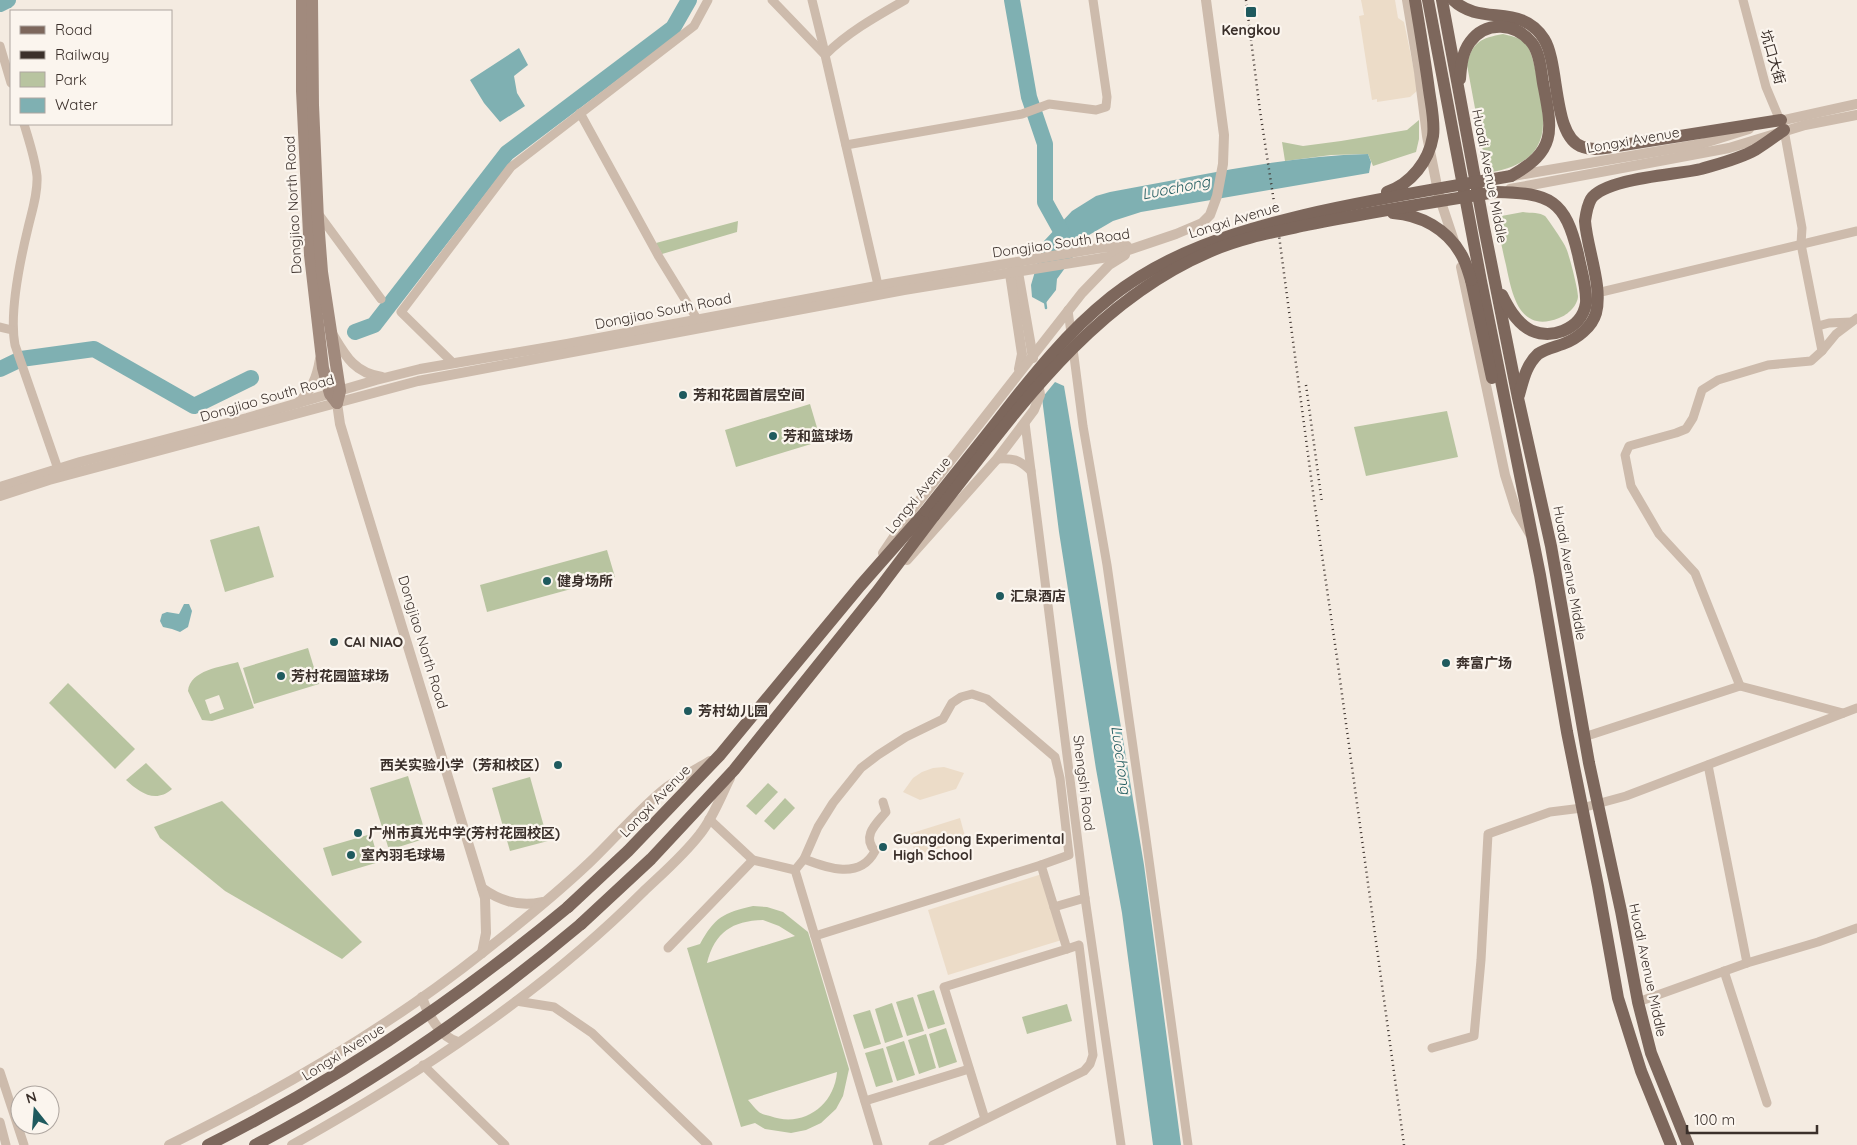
<svg xmlns="http://www.w3.org/2000/svg" width="1857" height="1145" viewBox="0 0 1857 1145" font-family="Quicksand,'Noto Sans SC',sans-serif">
	<rect width="100%" height="100%" fill="#f4ebe1"/>
	<g fill="#b8c4a0" fill-rule="evenodd">
		<path d="M1503,34C1511,36 1522,38 1527,45C1534,54 1545,113 1543,124C1543,132 1541,140 1537,147C1527,164 1506,170 1487,173L1467,65C1472,42 1481,38 1503,34Z"/>
		<polygon points="1419,120 1419,139 1416,152 1373,166 1368,154 1331,155 1285,161 1282,142 1303,146 1341,141 1407,130"/>
		<path d="M1523,212C1530,213 1540,212 1545,216C1548,219 1565,244 1566,248C1569,254 1578,289 1578,296C1578,305 1568,315 1559,318C1519,334 1512,294 1506,265C1502,249 1499,233 1496,217Z"/>
		<polygon points="738,221 737,232 662,254 656,243"/>
		<polygon points="810,404 821,441 736,467 725,430"/>
		<polygon points="1447,411 1458,457 1366,476 1354,427"/>
		<polygon points="259,526 274,577 225,592 210,540"/>
		<polygon points="607,550 615,577 487,612 480,585"/>
		<polygon points="308,648 319,684 254,704 243,668"/>
		<path d="M238,662L254,708L212,721L202,720L188,691C190,670 221,667 238,662ZM219,695L224,709L210,714L205,700Z"/>
		<polygon points="68,683 135,749 115,769 49,703"/>
		<path d="M146,763L172,789C155,804 139,792 126,780Z"/>
		<polygon points="408,776 427,838 389,850 370,788"/>
		<polygon points="530,777 548,841 510,851 492,788"/>
		<polygon points="768,783 778,792 756,815 746,806"/>
		<polygon points="785,798 795,808 774,830 764,821"/>
		<polygon points="222,801 362,942 342,959 225,891 160,838 154,827"/>
		<polygon points="371,834 379,862 332,876 323,848"/>
		<path d="M753,906L767,907L783,912L808,932L849,1069L843,1096L836,1109L821,1123L806,1130L791,1133L765,1129L755,1123L741,1127L687,948L700,944C715,917 723,913 753,906ZM763,920L779,926L795,936L707,963C715,932 732,921 763,920ZM837,1072C834,1107 802,1128 770,1116C766,1115 761,1114 759,1112C755,1109 751,1103 748,1100Z"/>
		<polygon points="934,990 945,1024 928,1029 917,995"/>
		<polygon points="913,997 924,1031 907,1036 896,1002"/>
		<polygon points="892,1003 903,1037 885,1043 875,1009"/>
		<polygon points="1067,1004 1072,1021 1027,1034 1022,1017"/>
		<polygon points="870,1010 881,1044 864,1049 853,1015"/>
		<polygon points="946,1028 957,1062 939,1068 929,1034"/>
		<polygon points="926,1034 936,1068 919,1074 908,1040"/>
		<polygon points="904,1041 915,1075 897,1081 886,1047"/>
		<polygon points="883,1048 893,1082 876,1087 865,1053"/>
	</g>
	<g fill="#ecdcc8">
		<polygon points="1361,0 1395,0 1398,18 1404,22 1418,90 1410,97 1377,102 1377,99 1372,100 1359,16 1364,15"/>
		<polygon points="944,767 964,773 956,789 920,800 903,792 913,778 922,772 933,768"/>
		<polygon points="960,818 966,840 916,855 909,834"/>
		<polygon points="1045,873 1065,939 948,975 928,910"/>
	</g>
	<g fill="#7fb0b2">
		<polygon points="519,48 528,65 514,76 517,93 525,106 500,122 484,103 470,80"/>
		<path d="M1368,154L1371,162L1369,173L1141,212L1113,221L1089,235L1057,279L1056,290L1045,304L1032,297L1031,285L1044,241L1072,211L1096,196L1110,192C1195,177 1281,156 1368,154Z"/>
		<polygon points="1055,382 1064,386 1144,865 1181,1145 1153,1145 1122,913 1096,769 1075,634 1059,532 1042,398"/>
		<polygon points="184,604 189,604 192,611 188,627 180,632 172,629 163,627 160,621 162,614 167,612 179,614"/>
	</g>
	<g fill="none" stroke-linecap="round" stroke-linejoin="round">
		<polyline stroke="#7fb0b2" stroke-width="2.5" points="1045,301 1046,308"/>
		<g stroke="#7fb0b2" stroke-width="16">
			<polyline points="1012,0 1029,97 1045,144 1045,202 1065,238"/>
			<polyline points="0,4 8,0"/>
			<polyline points="355,332 374,325 507,153 673,28 689,0"/>
			<polyline points="0,369 21,359 94,349 194,406 251,378"/>
		</g>
		<g stroke="#cdbbac" stroke-width="9">
			<polyline points="772,0 825,55 878,285"/>
			<polyline points="812,0 825,53"/>
			<polyline points="0,46 11,83"/>
			<path d="M825,55C848,32 877,16 905,0"/>
			<polyline points="580,113 659,257 697,319"/>
			<path d="M24,124C29,141 35,158 37,176C38,193 32,211 28,228C20,261 9,313 15,345L58,469"/>
			<polyline points="846,145 1022,114 1049,104 1096,110 1106,107 1107,97 1093,0"/>
			<polyline points="317,212 381,299"/>
			<polyline points="1597,293 1857,231"/>
			<polyline points="1068,310 1083,426 1107,565 1145,831 1188,1145"/>
			<polyline points="1818,326 1829,323 1851,322"/>
			<polyline points="0,327 12,330"/>
			<polyline points="1822,351 1836,334 1857,318"/>
			<polyline points="453,363 401,312 511,167 694,26 708,0"/>
			<polyline points="1025,423 1085,898 1121,1145"/>
			<path d="M997,459C1013,458 1019,459 1031,471"/>
			<polyline points="1740,686 1695,573 1659,534 1631,486 1625,455 1629,446 1676,433 1686,429 1693,418 1702,390 1718,380 1768,365 1811,361 1822,351 1801,244 1802,228 1784,130 1766,87 1743,0"/>
			<polyline points="1584,737 1740,686 1843,713"/>
			<polyline points="1708,765 1747,963"/>
			<polyline points="709,819 753,860 795,870 878,1145"/>
			<path d="M804,859C827,868 860,880 875,851C861,836 877,823 886,812L883,802"/>
			<polyline points="795,870 804,859 818,827 833,803 861,768 878,755 906,737 943,719 952,703 961,697 972,694 987,699 1055,757 1060,778 1069,855 1041,865"/>
			<polyline points="1054,907 1085,898"/>
			<polyline points="815,936 1041,865 1067,949 944,987 985,1119"/>
			<polyline points="668,948 753,860"/>
			<polyline points="1724,971 1767,1103"/>
			<polyline points="516,1001 554,1007 592,1033 708,1145"/>
			<polyline points="1638,1002 1747,963 1818,942 1857,928"/>
			<polyline points="1432,1048 1474,1036 1481,960 1488,834 1550,812 1582,808 1626,796 1857,708"/>
			<polyline points="423,1065 505,1145"/>
			<polyline points="0,1072 24,1145"/>
			<polyline points="865,1101 969,1069"/>
			<polyline points="0,1122 6,1145"/>
			<polyline points="933,1145 1084,1071 1090,1064 1093,1055 1079,945 1067,949"/>
		</g>
		<g stroke="#cdbbac" stroke-width="10">
			<polyline points="1407,0 1419,72 1427,136 1439,196 1455,244"/>
			<polyline points="1775,122 1857,104"/>
			<polyline points="1513,176 1701,144 1749,129"/>
			<polyline points="1510,189 1729,148 1805,125 1857,115"/>
			<polyline points="1015,267 1018,272 1033,358"/>
			<polyline points="1461,267 1505,475 1516,510 1530,534"/>
			<polyline points="1012,268 1010,274 1022,354 1019,369"/>
			<path d="M333,335C346,357 355,373 382,377"/>
			<path d="M298,403C312,390 317,377 320,359"/>
			<polyline points="337,403 340,424 360,490 485,898 486,933 482,953"/>
			<polyline points="0,487 80,462 247,418 376,380 420,369 567,344 887,284 1099,248 1127,246"/>
			<polyline points="0,496 49,480 418,381 904,290 1108,257 1176,234 1202,223 1210,215 1217,196 1223,164 1224,135 1206,0"/>
			<polyline points="883,553 912,510 1082,293 1109,265 1125,255"/>
			<polyline points="907,560 997,459 1028,418 1034,410 1040,395 1038,382"/>
			<path d="M482,888C500,901 521,907 542,902"/>
			<path d="M422,997C428,1015 440,1037 458,1042"/>
			<path d="M169,1145C279,1091 385,1030 482,953C518,925 555,895 589,863C614,839 636,813 662,791C676,779 694,771 710,761"/>
			<path d="M292,1145C418,1075 542,993 644,891C663,873 684,855 700,834C713,818 721,796 730,778"/>
		</g>
		<g stroke="#a18a7d" stroke-width="12">
			<polyline points="302,0 302,91 310,255 323,368 330,394 337,403"/>
			<polyline points="312,0 313,105 318,220 322,272 340,391 337,403"/>
		</g>
		<g stroke="#7d675c" stroke-width="12">
			<polyline points="1428,0 1481,281 1540,575 1567,732 1598,886 1618,998 1641,1071 1671,1145"/>
			<polyline points="1442,0 1484,227 1518,398 1551,546 1589,763 1621,911 1638,1002 1651,1053 1688,1145"/>
			<path d="M1453,0C1481,27 1521,2 1544,39C1560,64 1552,138 1583,147C1594,151 1606,148 1617,146L1781,120"/>
			<path d="M1460,79C1461,66 1462,53 1470,42C1486,20 1516,23 1532,43C1540,53 1541,71 1543,83C1552,130 1558,150 1511,176"/>
			<path d="M1496,192C1551,193 1565,200 1578,254C1581,270 1587,287 1586,303C1582,330 1548,342 1527,328C1515,320 1508,307 1502,295"/>
			<polyline points="1471,280 1492,378"/>
			<path d="M1519,395C1523,381 1526,365 1538,354C1545,349 1555,347 1563,344C1577,339 1592,327 1596,313C1603,286 1587,249 1585,221C1586,214 1587,206 1591,199C1605,178 1676,175 1701,169C1718,164 1739,159 1755,150C1765,144 1774,137 1784,130"/>
			<polyline points="568,907 628,851 720,755 860,586 926,511"/>
			<polyline points="581,924 651,859 734,770 876,593 934,516"/>
		</g>
		<g stroke="#3b302b" stroke-width="2.5" stroke-dasharray="1 4" stroke-linecap="butt">
			<polyline points="1246,0 1260,111 1278,228 1315,507 1337,658 1404,1145"/>
			<polyline points="1306,385 1322,503"/>
		</g>
		<g stroke="#7d675c" stroke-width="12">
			<path d="M1387,192C1411,184 1429,161 1433,136C1435,122 1431,105 1429,90C1425,60 1420,30 1415,0"/>
			<path d="M1393,213C1421,215 1447,229 1461,254C1466,262 1468,271 1471,280"/>
			<path d="M926,511C950,480 975,450 999,419C1033,375 1067,332 1111,297C1168,252 1234,232 1304,215C1372,199 1442,188 1511,176"/>
			<path d="M934,516C1013,416 1088,304 1209,252C1240,238 1274,232 1307,225C1370,212 1433,202 1496,192"/>
			<path d="M208,1145C338,1080 456,1000 568,907"/>
			<path d="M255,1145C372,1084 480,1009 581,924"/>
		</g>
	</g>
	<g fill="#1f5a5e" stroke="#fbf5ee" stroke-width="2">
		<rect x="1245" y="6" width="12" height="12" rx="2.5"/>
		<circle cx="683" cy="395" r="5"/>
		<circle cx="773" cy="436" r="5"/>
		<circle cx="547" cy="581" r="5"/>
		<circle cx="1000" cy="596" r="5"/>
		<circle cx="334" cy="642" r="5"/>
		<circle cx="1446" cy="663" r="5"/>
		<circle cx="281" cy="676" r="5"/>
		<circle cx="688" cy="711" r="5"/>
		<circle cx="558" cy="765" r="5"/>
		<circle cx="358" cy="833" r="5"/>
		<circle cx="883" cy="847" r="5"/>
		<circle cx="351" cy="855" r="5"/>
	</g>
	<g text-anchor="middle" stroke-width="4.5" stroke-linejoin="round" paint-order="stroke">
		<g font-size="14" font-weight="bold" fill="#3b302b" stroke="#fbf5ee" text-anchor="start">
			<text x="1251" y="35" text-anchor="middle">Kengkou</text>
			<text x="693" y="400">芳和花园首层空间</text>
			<text x="783" y="441">芳和篮球场</text>
			<text x="557" y="586">健身场所</text>
			<text x="1010" y="601">汇泉酒店</text>
			<text x="344" y="647">CAI NIAO</text>
			<text x="1456" y="668">奔富广场</text>
			<text x="291" y="681">芳村花园篮球场</text>
			<text x="698" y="716">芳村幼儿园</text>
			<text x="548" y="770" text-anchor="end">西关实验小学（芳和校区）</text>
			<text x="368" y="838">广州市真光中学(芳村花园校区)</text>
			<text x="893" y="844">Guangdong Experimental<tspan x="893" dy="16">High School</tspan></text>
			<text x="361" y="860">室內羽毛球場</text>
		</g>
		<g font-size="14" fill="#3b302b" stroke="#fbf5ee">
			<text transform="translate(1773 57) rotate(74)" y="5">坑口大街</text>
			<text transform="translate(1633 140) rotate(-10)" y="5">Longxi Avenue</text>
			<text transform="translate(1490 176) rotate(79)" y="5">Huadi Avenue Middle</text>
			<text transform="translate(293 205) rotate(-93)" y="5">Dongjiao North Road</text>
			<text transform="translate(1234 220) rotate(-17)" y="5">Longxi Avenue</text>
			<text transform="translate(1061 243) rotate(-8)" y="5">Dongjiao South Road</text>
			<text transform="translate(663 311) rotate(-11)" y="5">Dongjiao South Road</text>
			<text transform="translate(267 398) rotate(-16)" y="5">Dongjiao South Road</text>
			<text transform="translate(918 495) rotate(-51)" y="5">Longxi Avenue</text>
			<text transform="translate(1570 573) rotate(80)" y="5">Huadi Avenue Middle</text>
			<text transform="translate(423 642) rotate(73)" y="5">Dongjiao North Road</text>
			<text transform="translate(1084 783) rotate(83)" y="5">Shengshi Road</text>
			<text transform="translate(655 801) rotate(-46)" y="5">Longxi Avenue</text>
			<text transform="translate(1648 970) rotate(78)" y="5">Huadi Avenue Middle</text>
			<text transform="translate(343 1052) rotate(-32)" y="5">Longxi Avenue</text>
		</g>
		<g font-size="15" font-style="italic" fill="#1f5a5e" stroke="#fbf5ee">
			<text transform="translate(1176 188) rotate(-11)" y="5">Luochong</text>
			<text transform="translate(1121 760) rotate(82)" y="5">Luochong</text>
		</g>
	</g>
	<rect x="10" y="10" width="162" height="115" fill="#fbf5ee" stroke="#aea6a0"/>
	<rect x="20" y="26" width="25" height="8" fill="#7d675c" stroke="#aea6a0"/>
	<text x="55" y="35" font-size="15" fill="#3b302b">Road</text>
	<rect x="20" y="51" width="25" height="8" fill="#3b302b" stroke="#aea6a0"/>
	<text x="55" y="60" font-size="15" fill="#3b302b">Railway</text>
	<rect x="20" y="72" width="25" height="15" fill="#b8c4a0" stroke="#aea6a0"/>
	<text x="55" y="85" font-size="15" fill="#3b302b">Park</text>
	<rect x="20" y="98" width="25" height="15" fill="#7fb0b2" stroke="#aea6a0"/>
	<text x="55" y="110" font-size="15" fill="#3b302b">Water</text>
	<g transform="translate(35 1110) rotate(343)"><circle r="24" fill="#fbf5ee" stroke="#aea6a0"/>
	<path d="M0-4L9 19L0 12L-9 19Z" fill="#1f5a5e"/>
	<text y="-8" font-size="14" font-weight="bold" text-anchor="middle" fill="#3b302b">N</text>
	</g>
	<path d="M1687 1125v8h130v-8" fill="none" stroke="#3b302b" stroke-width="2.5"/>
	<text x="1694" y="1125" font-size="15" fill="#3b302b" stroke="#fbf5ee" stroke-width="4" paint-order="stroke">100 m</text>
</svg>
